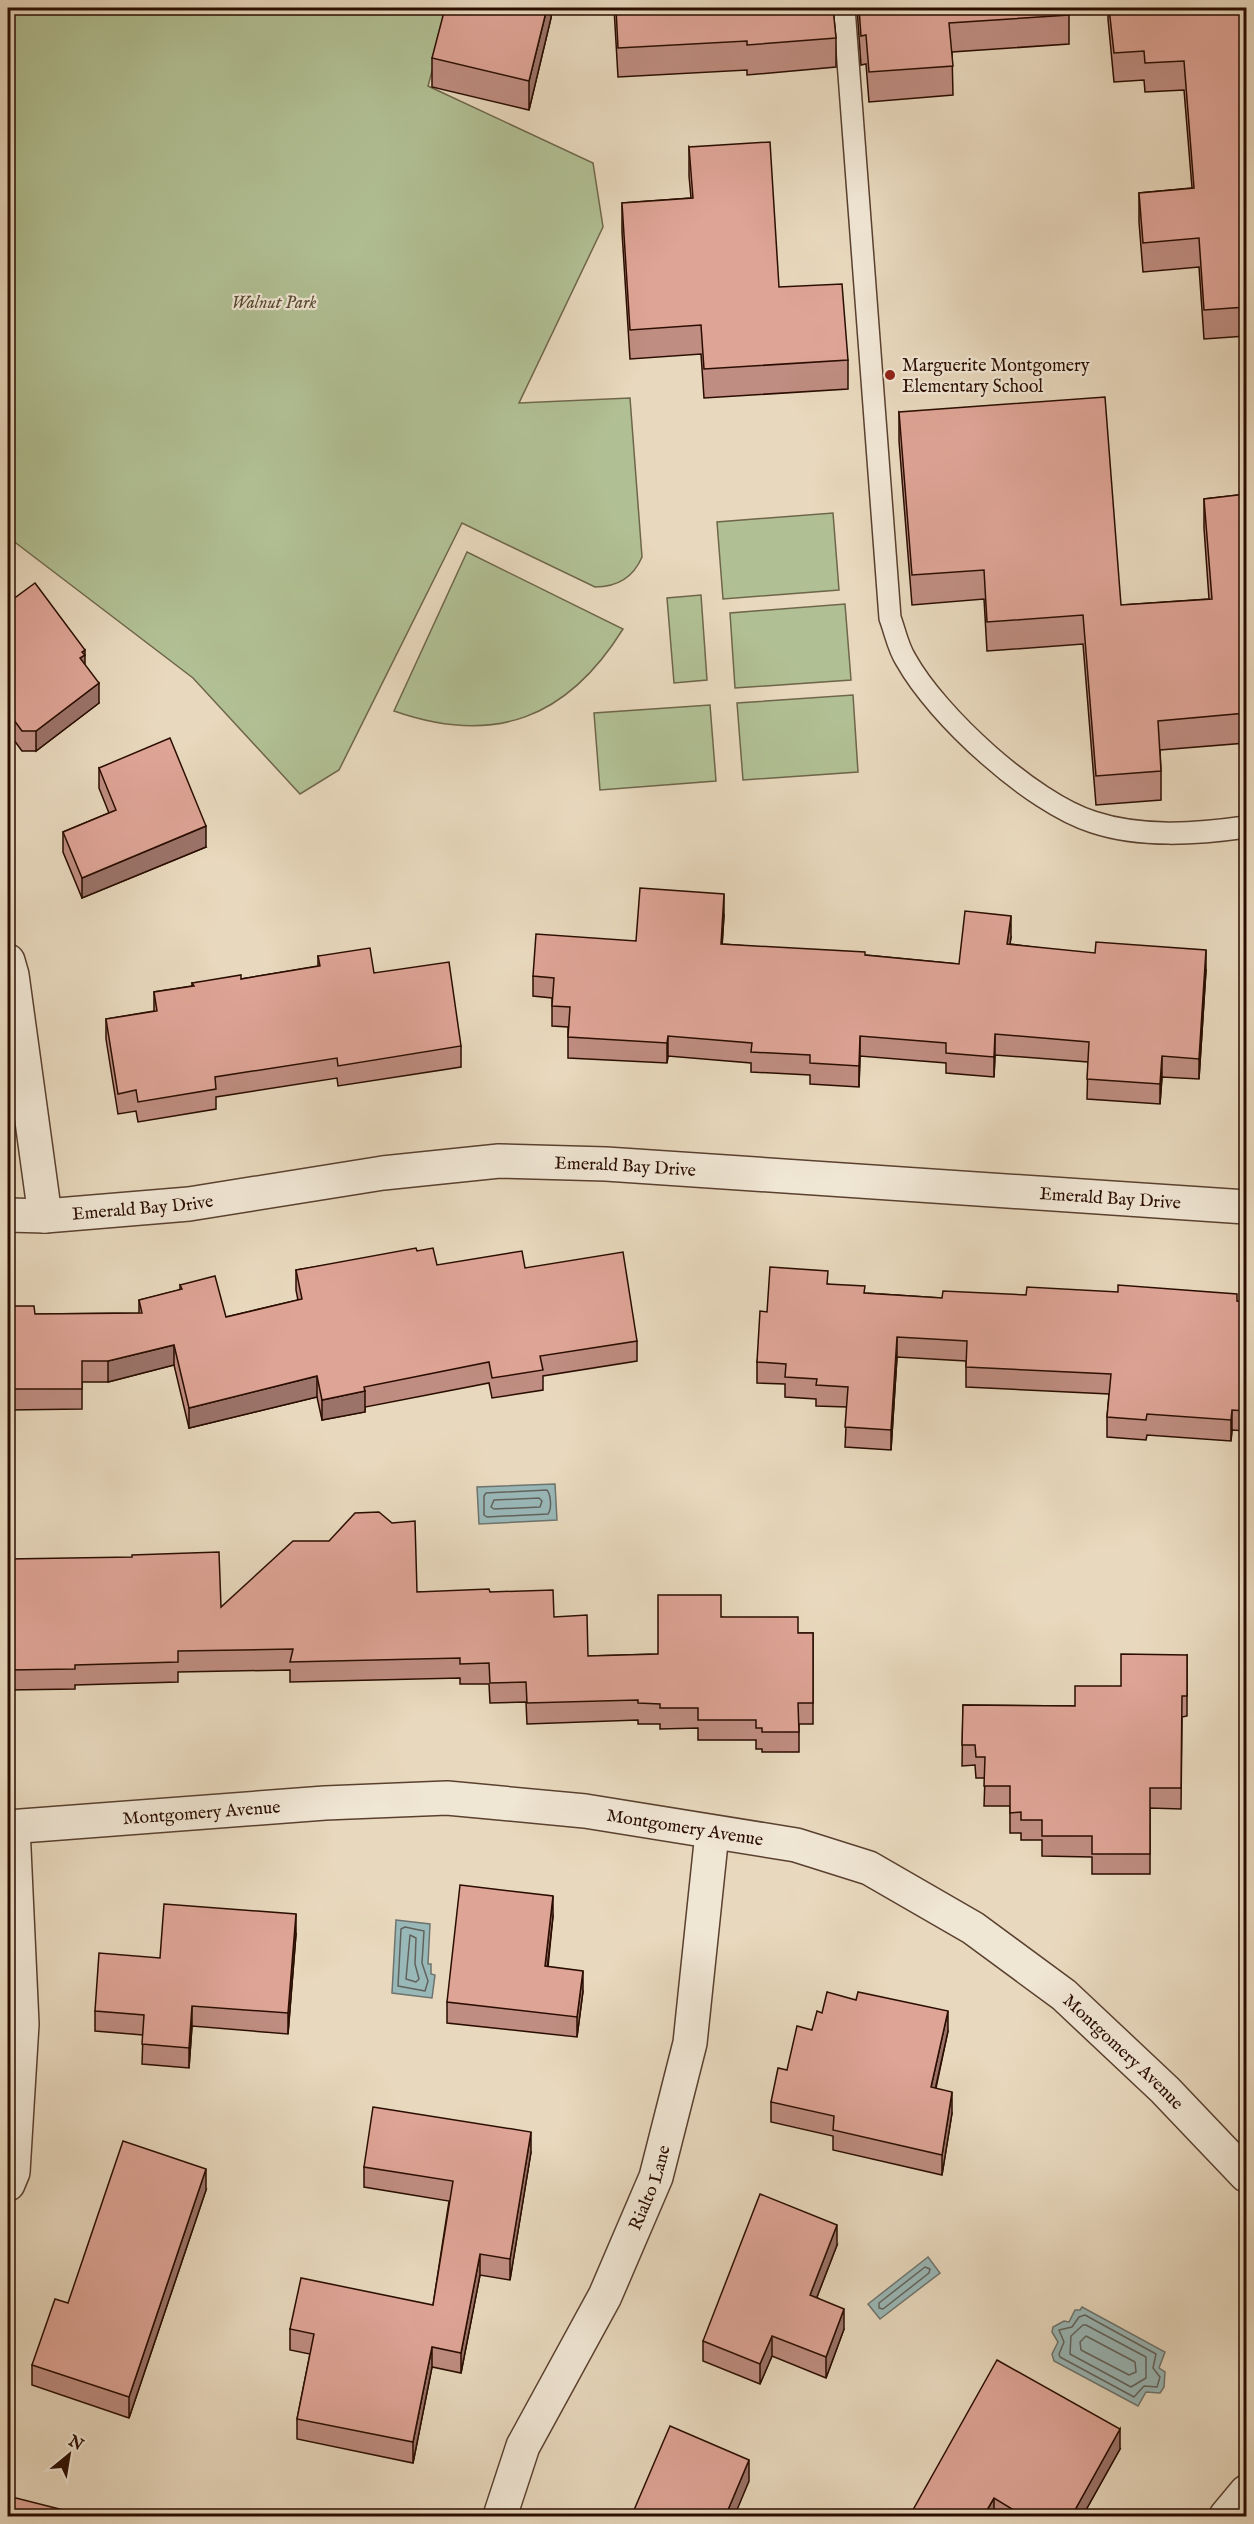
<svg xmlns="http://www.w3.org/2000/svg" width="1254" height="2524" viewBox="0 0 1254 2524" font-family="'IM FELL English',serif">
	<rect width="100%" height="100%" fill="#e8d8bd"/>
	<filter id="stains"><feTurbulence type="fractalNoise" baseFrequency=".00333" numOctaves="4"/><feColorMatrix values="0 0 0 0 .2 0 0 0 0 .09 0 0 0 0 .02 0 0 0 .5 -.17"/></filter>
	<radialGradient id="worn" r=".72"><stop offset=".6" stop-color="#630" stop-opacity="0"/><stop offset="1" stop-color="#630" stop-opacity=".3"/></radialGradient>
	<g fill="#b1c094" stroke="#6e664a" stroke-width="1.5">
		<path d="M8,8H449L428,86L593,163L603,227L519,403L630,398L642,557C633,578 617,587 595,587L462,523L339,770L300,794L193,678L8,537Z"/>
		<polygon points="833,513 839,590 723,599 717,522"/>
		<path d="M467,552L623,629C567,719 494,746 394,711Z"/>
		<polygon points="701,595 707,680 674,683 667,598"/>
		<polygon points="845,604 851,680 735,688 730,613"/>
		<polygon points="853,695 858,772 743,780 737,703"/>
		<polygon points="710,705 716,781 600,790 594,713"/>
	</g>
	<g fill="#99b8b8" stroke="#6d746e" stroke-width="1.5">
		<polygon points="555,1484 557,1520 479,1524 477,1487"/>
		<polygon points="396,1920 430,1924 428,1964 431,1964 431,1974 435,1975 432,1998 392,1993"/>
		<polygon points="928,2257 940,2273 880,2319 868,2304"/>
		<polygon points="1082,2307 1165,2352 1159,2368 1165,2372 1164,2387 1160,2393 1146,2392 1138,2406 1054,2361 1052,2354 1058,2342 1052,2332 1053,2327 1064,2321 1069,2322 1075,2310 1080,2310"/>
	</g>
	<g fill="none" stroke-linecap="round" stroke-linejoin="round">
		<g stroke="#62625c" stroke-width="1.5">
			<path d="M547,1490C551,1495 552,1509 548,1514L487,1517L484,1515V1496L486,1493Z"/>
			<polygon points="539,1498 542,1501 540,1507 494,1509 491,1507 494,1500"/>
			<polygon points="405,1927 424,1931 422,1963 428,1981 425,1991 398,1986 401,1929"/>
			<polygon points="410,1935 416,1938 415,1964 419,1979 416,1982 406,1979"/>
			<polygon points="925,2267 930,2269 929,2273 883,2309 879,2308 879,2303"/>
			<polygon points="1085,2315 1156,2354 1153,2368 1160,2377 1157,2387 1144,2386 1134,2397 1060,2357 1059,2354 1064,2342 1059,2330 1072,2327 1079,2317"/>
			<polygon points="1083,2325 1086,2325 1146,2357 1146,2378 1131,2387 1070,2354 1071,2336"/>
			<polygon points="1086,2336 1135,2362 1136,2372 1129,2375 1081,2350 1080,2342"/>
		</g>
		<g stroke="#5a402f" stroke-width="24">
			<path id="lane" d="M844,8L890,618C895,631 898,648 906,660C937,716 1032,803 1093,822C1141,838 1197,834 1246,827"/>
		</g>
		<g stroke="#5a402f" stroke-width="36">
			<g id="street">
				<polyline points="8,961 12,975 45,1216"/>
				<path id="s1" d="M8,1215L45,1216L189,1204L383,1173L499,1161L606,1164L1246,1207"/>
				<path id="s2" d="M8,1827L325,1803L447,1798L585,1811L796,1845L869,1868L973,1928L1064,1995L1165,2090L1246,2175"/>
				<polyline points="8,2184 13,2172 22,2024 13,1827"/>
				<path id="s3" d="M500,2516L523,2446L605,2296L656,2177L690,2043L712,1833"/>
				<polyline points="1226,2516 1246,2492"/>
			</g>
		</g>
		<use href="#lane" stroke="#f0e6d4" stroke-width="21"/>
		<use href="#street" stroke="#f0e6d4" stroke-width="33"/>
	</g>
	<g fill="#bf8d81" stroke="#2a0d00" stroke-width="1.5">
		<polygon points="551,8 551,18 529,110 432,87 432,58"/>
		<polygon points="614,8 833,8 836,38 836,67 747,75 747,70 618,77"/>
		<polygon points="857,8 1069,8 1069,44 952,52 953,95 869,102 866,64 861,65"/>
		<polygon points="1108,8 1246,8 1246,336 1204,339 1199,267 1143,272 1139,222 1139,193 1192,188 1184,90 1145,92 1144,80 1114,82 1108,19"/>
		<polygon points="689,147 779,287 848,360 848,389 704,398 701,354 630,359 622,232 622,203 691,198 689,176"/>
		<polygon points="899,412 1121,605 1209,599 1204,528 1204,499 1246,494 1246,743 1160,750 1161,771 1161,800 1096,805 1083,644 987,651 984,599 912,605 899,441"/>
		<polygon points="8,603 85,665 99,703 36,751 22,751 8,732"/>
		<polygon points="99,768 206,847 82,898 63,852 63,832 109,813 99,788"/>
		<polygon points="724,915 722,944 865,955 959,964 1011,937 1010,944 1206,970 1199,1079 1162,1077 1160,1104 1087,1099 1088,1062 995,1055 994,1077 946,1073 946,1063 860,1056 859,1087 810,1084 810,1075 751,1072 751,1063 668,1056 667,1063 568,1058 568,1027 552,1026 552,998 533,996 533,976 636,941"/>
		<polygon points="318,956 374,973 461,1046 461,1067 338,1086 337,1078 216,1097 216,1109 138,1122 136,1111 118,1114 106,1039 106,1019 154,1011 154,992 192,986 192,983 241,979 318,966"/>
		<polygon points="417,1251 437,1265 525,1268 637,1341 637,1361 543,1376 543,1390 492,1398 489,1383 365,1407 365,1412 322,1420 317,1397 189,1428 174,1365 108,1382 82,1382 82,1409 8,1410 8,1306 35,1314 139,1313 139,1300 180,1290 180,1285 226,1317 298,1300 296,1290 296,1270"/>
		<polygon points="828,1284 865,1293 942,1298 1026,1295 1246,1302 1246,1431 1232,1430 1231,1441 1147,1435 1146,1440 1107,1437 1107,1417 1109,1394 966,1387 966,1361 897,1357 891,1450 845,1447 847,1407 816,1406 816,1399 785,1397 785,1384 757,1383 757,1362 767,1312"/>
		<polygon points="8,1559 221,1607 417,1592 490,1592 554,1617 588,1656 658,1654 721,1617 798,1633 813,1633 813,1724 799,1724 799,1752 762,1752 762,1749 756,1749 756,1740 698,1740 698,1728 660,1729 660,1724 638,1724 638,1720 527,1724 526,1702 490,1703 489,1684 460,1684 460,1678 290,1682 290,1670 178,1672 178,1682 75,1685 75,1689 8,1690"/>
		<polygon points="1187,1655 1187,1716 1182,1717 1181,1809 1150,1808 1150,1874 1092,1874 1092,1857 1042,1856 1042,1840 1021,1840 1021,1833 1010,1833 1010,1806 984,1806 985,1778 976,1778 975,1765 962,1766 963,1705 1075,1706 1121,1686"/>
		<polygon points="553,1916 548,1967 583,1991 577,2037 447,2023 447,2002"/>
		<polygon points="296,1934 288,2034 192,2026 189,2068 142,2064 143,2035 95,2031 95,2011 160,1958"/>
		<polygon points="822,2013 948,2031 936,2088 952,2113 942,2175 833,2150 833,2136 771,2122 771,2102 787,2070"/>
		<polygon points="531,2152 510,2280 480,2275 461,2373 432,2367 413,2463 297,2439 297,2419 310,2354 290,2350 290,2329 433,2305 449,2201 364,2187 364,2167"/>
		<polygon points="206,2190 129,2418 32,2385 32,2365 68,2303"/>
		<polygon points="837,2245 817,2297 844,2329 826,2378 772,2356 760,2384 703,2361 703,2341"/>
		<polygon points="1120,2449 1082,2517 909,2517"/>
	</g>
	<g fill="#9b7369" stroke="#2a0d00" stroke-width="1.5">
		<polygon points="547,8 551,8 551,18 529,110 529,81"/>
		<polygon points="85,650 85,675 80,658 82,652"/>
		<polygon points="99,683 99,703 36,751 36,731"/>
		<polygon points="206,826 206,847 82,898 82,878"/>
		<polygon points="724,894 724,915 721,965 721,944"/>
		<polygon points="1011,916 1011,937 1007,964 1007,944"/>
		<polygon points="1206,950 1206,970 1199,1079 1199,1059"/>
		<polygon points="995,1034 995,1055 994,1077 994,1057"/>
		<polygon points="668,1036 668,1056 667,1063 667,1043"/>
		<polygon points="860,1036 860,1056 859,1087 859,1066"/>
		<polygon points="1162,1056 1162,1077 1160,1104 1160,1084"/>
		<polygon points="897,1337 897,1357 891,1450 891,1430"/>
		<polygon points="174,1345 174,1365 108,1382 108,1361"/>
		<polygon points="317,1376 317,1397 189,1428 189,1408"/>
		<polygon points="365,1391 365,1412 322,1420 322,1400"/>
		<polygon points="1232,1410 1232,1430 1231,1441 1231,1420"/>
		<polygon points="553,1896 553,1916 545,1987 545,1966"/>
		<polygon points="296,1914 296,1934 288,2034 288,2013"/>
		<polygon points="583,1971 583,1991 577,2037 577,2017"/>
		<polygon points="192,2006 192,2026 189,2068 189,2048"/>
		<polygon points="948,2011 948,2031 931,2108 931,2087"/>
		<polygon points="952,2092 952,2113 942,2175 942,2155"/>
		<polygon points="531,2132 531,2152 510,2280 510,2259"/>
		<polygon points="206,2169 206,2190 129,2418 129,2397"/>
		<polygon points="837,2225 837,2245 810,2315 810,2295"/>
		<polygon points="480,2254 480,2275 461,2373 461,2353"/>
		<polygon points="844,2309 844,2329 826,2378 826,2357"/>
		<polygon points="772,2336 772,2356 760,2384 760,2364"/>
		<polygon points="432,2347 432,2367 413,2463 413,2442"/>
		<polygon points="1120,2429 1120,2449 1082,2517 1071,2517"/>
		<polygon points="749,2460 749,2481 734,2517 725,2517"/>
		<polygon points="994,2498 994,2517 983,2517"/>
	</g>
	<g fill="#dea496" stroke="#2a0d00" stroke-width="1.5">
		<polygon points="445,8 547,8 529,81 432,58"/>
		<polygon points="616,8 833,8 836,38 747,45 747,41 618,48"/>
		<polygon points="859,8 1069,8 1069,15 949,23 953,66 869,72 866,35 861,36"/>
		<polygon points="1109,8 1246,8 1246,307 1204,310 1199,238 1143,243 1139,193 1194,188 1184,61 1145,63 1144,51 1114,53"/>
		<polygon points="770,142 779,287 842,284 848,360 704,369 701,325 630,330 622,203 693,198 689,147"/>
		<polygon points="1105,397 1121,605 1212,599 1204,499 1246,494 1246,713 1158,721 1161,771 1096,776 1083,615 987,622 984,570 912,575 899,412"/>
		<polygon points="35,583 85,650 82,652 85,655 80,658 99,683 36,731 22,731 8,712 8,603"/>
		<polygon points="170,738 206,826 82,878 63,832 116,810 99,768"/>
		<polygon points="640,888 724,894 721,944 865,952 865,955 959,964 965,911 1011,916 1007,944 1095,953 1096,942 1206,950 1199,1059 1162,1056 1160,1084 1087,1079 1089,1042 995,1034 994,1057 946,1053 946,1043 860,1036 859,1066 810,1063 810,1055 751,1052 752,1043 668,1036 667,1043 568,1037 570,1007 552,1006 554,978 533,976 536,934 636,941"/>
		<polygon points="370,948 374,973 449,962 461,1046 338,1066 337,1058 215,1077 216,1089 138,1102 136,1090 118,1094 106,1019 157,1011 154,992 194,986 192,983 241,975 241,979 320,966 318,956"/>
		<polygon points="416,1248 417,1251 433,1248 437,1265 522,1251 525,1268 623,1252 637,1341 540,1356 543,1370 492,1378 489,1362 364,1387 365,1391 322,1400 317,1376 189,1408 174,1345 108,1361 82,1361 82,1389 8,1389 8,1306 34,1306 35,1314 142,1313 139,1300 182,1289 180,1285 215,1276 226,1317 302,1299 296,1270"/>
		<polygon points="770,1267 828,1271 827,1284 865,1286 864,1293 942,1298 943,1291 1026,1295 1027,1287 1118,1292 1118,1285 1237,1294 1237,1301 1246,1302 1246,1411 1232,1410 1231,1420 1147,1414 1146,1420 1107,1417 1111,1374 966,1367 967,1341 897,1337 891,1430 845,1427 848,1387 816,1385 817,1379 785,1377 786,1364 757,1362 760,1311 767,1312"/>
		<polygon points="379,1512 392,1523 415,1521 417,1592 489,1589 490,1592 553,1590 554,1617 587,1615 588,1656 658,1654 658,1595 721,1595 721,1617 798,1617 798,1633 813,1633 813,1703 798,1703 799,1732 762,1732 762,1728 756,1728 756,1720 698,1720 698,1708 660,1708 660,1704 638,1703 638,1700 527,1703 526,1682 490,1683 489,1663 460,1664 460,1658 290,1662 293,1649 178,1651 178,1662 75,1665 75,1669 8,1670 8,1559 132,1557 132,1555 219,1552 221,1607 293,1541 329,1541 355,1513"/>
		<polygon points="1121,1654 1187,1655 1187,1696 1182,1696 1181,1788 1150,1788 1150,1854 1092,1854 1092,1836 1042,1836 1042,1820 1021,1820 1021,1812 1010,1813 1010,1786 984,1786 985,1757 976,1757 975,1745 962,1745 963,1705 1075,1706 1075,1686 1121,1686"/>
		<polygon points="460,1885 553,1896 545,1966 583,1971 577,2017 447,2002"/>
		<polygon points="164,1904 296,1914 288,2013 192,2006 189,2048 142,2044 144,2015 95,2011 99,1953 160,1958"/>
		<polygon points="827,1992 856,2000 858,1992 948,2011 931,2087 952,2092 942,2155 833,2130 834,2116 771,2102 778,2068 787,2070 797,2026 812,2030 817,2011 822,2013"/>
		<polygon points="373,2107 531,2132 510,2259 480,2254 461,2353 432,2347 413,2442 297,2419 314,2334 290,2329 301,2278 433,2305 453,2181 364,2167"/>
		<polygon points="123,2141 206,2169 129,2397 32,2365 55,2299 68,2303"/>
		<polygon points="760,2194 837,2225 810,2295 844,2309 826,2357 772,2336 760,2364 703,2341"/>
		<polygon points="997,2360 1120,2429 1071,2517 1025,2517 994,2498 983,2517 909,2517"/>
		<polygon points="670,2426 749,2460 725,2517 631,2517"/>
		<polygon points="8,2496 91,2517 8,2517"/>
		<polygon points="340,2513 350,2517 339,2517"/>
	</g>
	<circle fill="#8f2418" stroke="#f0e6d4" stroke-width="2" cx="890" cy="375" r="6"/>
	<g text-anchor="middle" stroke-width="4.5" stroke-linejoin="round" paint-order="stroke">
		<g font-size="18" font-style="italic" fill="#594c34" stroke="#f0e6d4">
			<text x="274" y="308">Walnut Park</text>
		</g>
		<g font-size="18" fill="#2a0d00" stroke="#f0e6d4" text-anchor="start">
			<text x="902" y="371">Marguerite Montgomery<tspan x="902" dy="21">Elementary School</tspan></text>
		</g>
		<g font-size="18" fill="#2a0d00" stroke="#f0e6d4">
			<text dy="6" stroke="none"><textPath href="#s1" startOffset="621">Emerald Bay Drive</textPath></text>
			<text dy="6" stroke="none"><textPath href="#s1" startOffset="1107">Emerald Bay Drive</textPath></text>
			<text dy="6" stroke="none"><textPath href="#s1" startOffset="135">Emerald Bay Drive</textPath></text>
			<text dy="6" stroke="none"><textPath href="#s2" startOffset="194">Montgomery Avenue</textPath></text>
			<text dy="6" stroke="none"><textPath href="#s2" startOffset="680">Montgomery Avenue</textPath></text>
			<text dy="6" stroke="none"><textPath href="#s2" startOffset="1184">Montgomery Avenue</textPath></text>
			<text dy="6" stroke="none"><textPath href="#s3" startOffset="362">Rialto Lane</textPath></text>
		</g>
	</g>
	<rect width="1254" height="2524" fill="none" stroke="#e8d8bd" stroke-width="30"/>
	<rect x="9" y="9" width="1236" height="2506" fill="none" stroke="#2a0d00" stroke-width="3"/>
	<rect x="15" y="15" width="1224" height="2494" fill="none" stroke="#2a0d00" stroke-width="1.5"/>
	<g transform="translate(69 2455) rotate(30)" stroke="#f0e6d4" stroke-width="4.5" paint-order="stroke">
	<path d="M0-4.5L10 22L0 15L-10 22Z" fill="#2a0d00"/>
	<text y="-9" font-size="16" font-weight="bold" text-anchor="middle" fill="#2a0d00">N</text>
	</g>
	<rect width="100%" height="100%" filter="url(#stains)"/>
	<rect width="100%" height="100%" fill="url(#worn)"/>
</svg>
